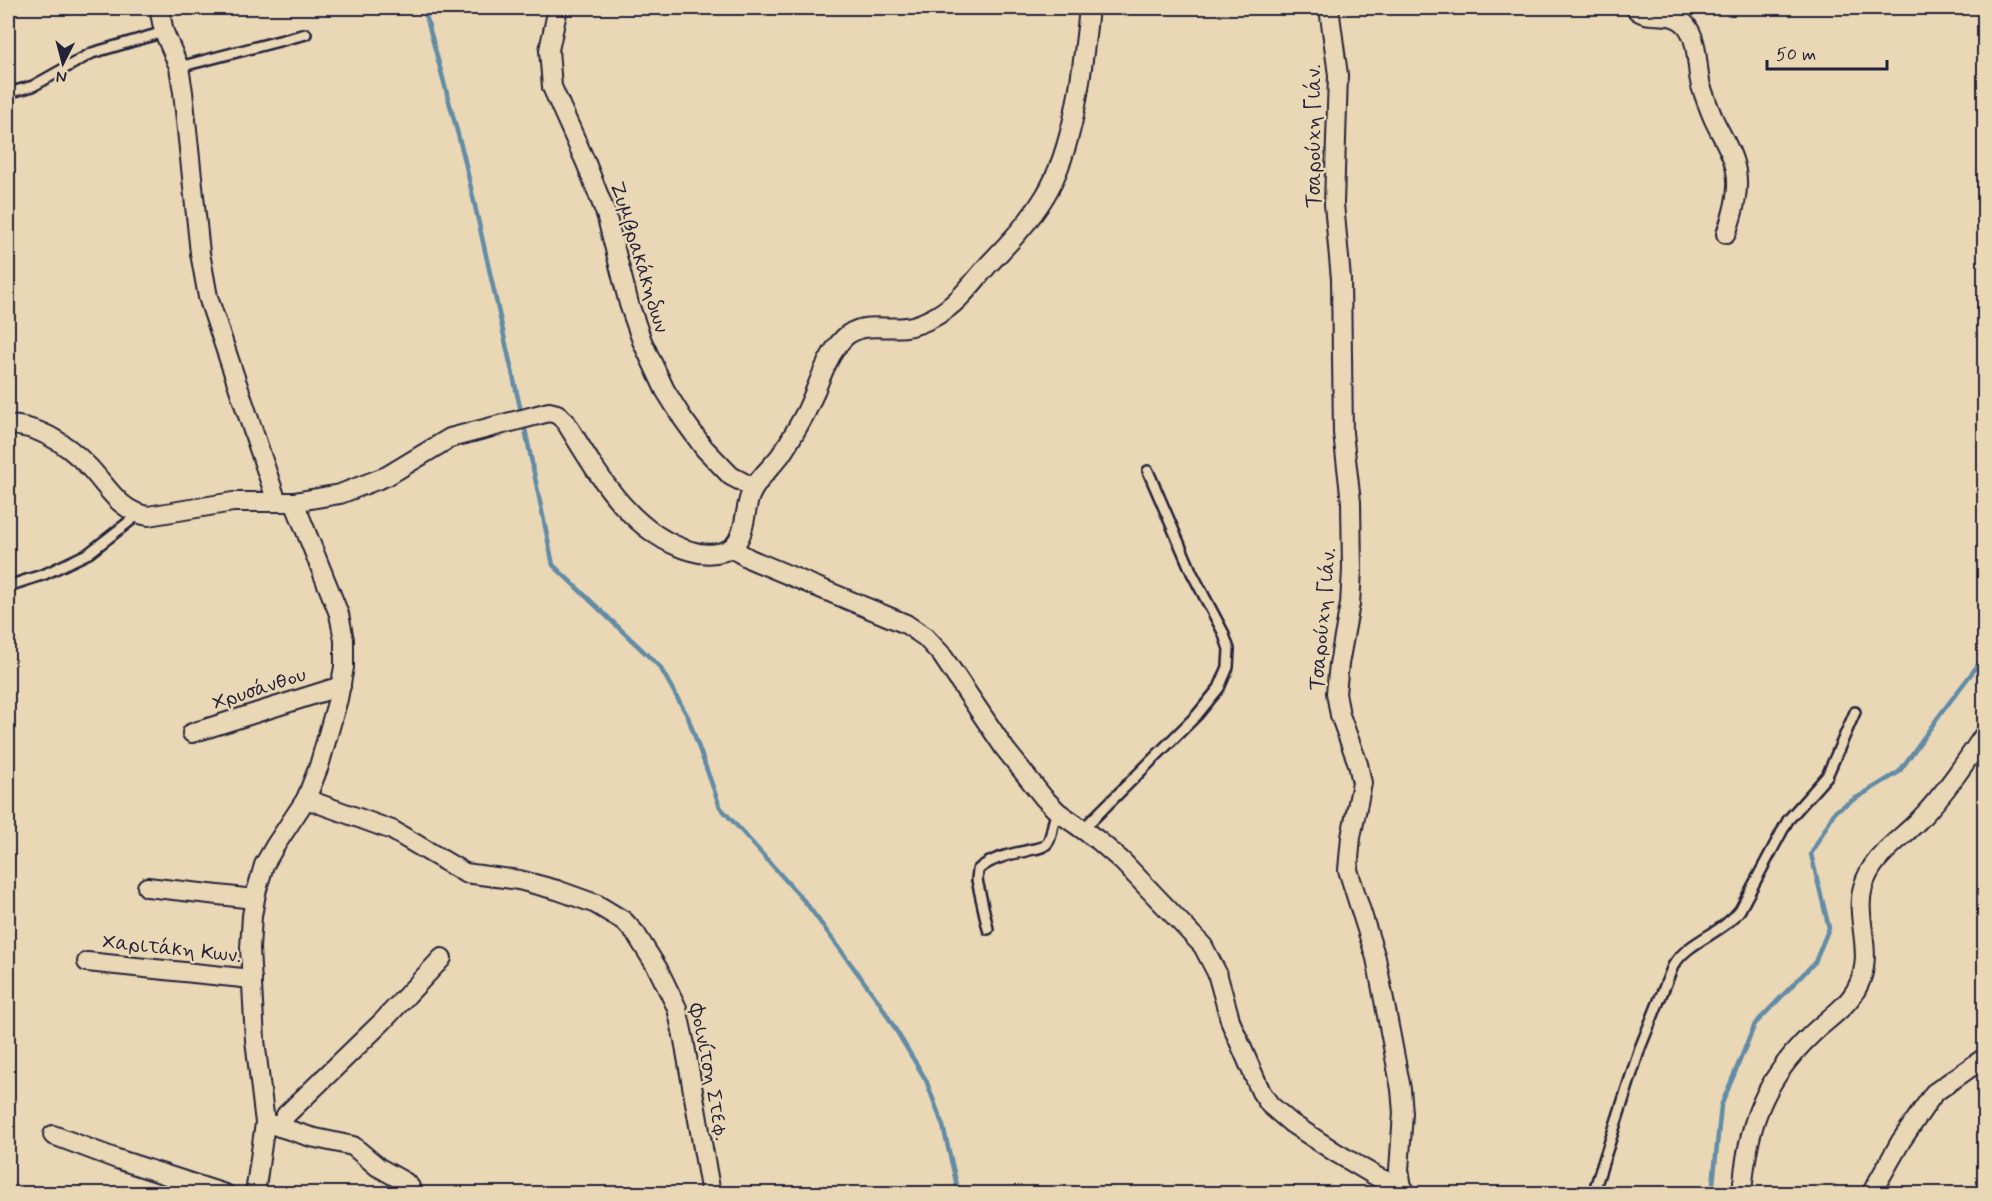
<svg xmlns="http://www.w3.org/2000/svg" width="1992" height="1201" viewBox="0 0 1992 1201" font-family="Mynerve,sans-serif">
	<rect width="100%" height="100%" fill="#ead7b5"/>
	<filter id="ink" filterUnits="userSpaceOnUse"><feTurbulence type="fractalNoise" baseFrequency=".0167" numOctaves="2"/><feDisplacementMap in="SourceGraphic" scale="12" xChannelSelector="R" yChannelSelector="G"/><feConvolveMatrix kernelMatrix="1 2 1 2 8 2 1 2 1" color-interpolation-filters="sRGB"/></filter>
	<g filter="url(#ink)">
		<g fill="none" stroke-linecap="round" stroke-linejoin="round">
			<g stroke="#628ca6" stroke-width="4.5">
				<polyline points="424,8 464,157 522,416"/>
				<polyline points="524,424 553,565 660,667 688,717 720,807 806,903 879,1002 926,1080 943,1126 959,1194"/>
				<polyline points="1712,1194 1721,1106 1755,1024 1815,962 1829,928 1811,854 1835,811 1899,772 1939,716 1984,657"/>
			</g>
			<g stroke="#22223b" stroke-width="14">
				<g id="service">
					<polyline points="179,67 306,34"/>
					<polyline points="8,93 33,86 92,53 164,32"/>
					<polyline points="8,586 45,574 89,553 139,514"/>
					<polyline points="1083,829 1197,715 1219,688 1228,667 1229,649 1223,632 1192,573 1148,471"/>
					<path d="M988,929L977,880L978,870C989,859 1010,854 1026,851C1031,849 1039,849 1044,846C1054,840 1050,822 1058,812"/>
					<path d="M1593,1194L1640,1048L1673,966C1689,940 1722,934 1740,910L1788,820L1827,776L1855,712"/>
				</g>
			</g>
			<g stroke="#22223b" stroke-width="22">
				<g id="minor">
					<polyline points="159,8 164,32 179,67 183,92 200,253 208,297 277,502"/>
					<polyline points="558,8 549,50 552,87 586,163 606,214 629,304 642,341 665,390 683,419 704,448 731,476 754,488"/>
					<polyline points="1329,8 1338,75 1334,204 1341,279 1343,433 1351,502 1352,570 1350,604 1339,664 1336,693 1340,715 1358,764 1362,783 1351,837 1348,870 1376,958 1401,1089 1403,1113 1399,1170 1402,1187"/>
					<path d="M1635,8C1646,22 1669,8 1685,24C1699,39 1696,67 1701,86C1705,97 1709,109 1714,120C1722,137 1733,153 1736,171C1740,191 1733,215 1726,234"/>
					<path d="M8,425C40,426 67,444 89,467C108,487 119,511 148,516L233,502H294L340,494L387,476L450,438L549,412L557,414L565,421C596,471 630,534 691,551C703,555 720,555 731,548C746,537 744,512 750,496C757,479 769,470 780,456C790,442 798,426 806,412C818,388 825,357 844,338C861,321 885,330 906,327C917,326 927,321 936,316C958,304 973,282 989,264C1009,243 1030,221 1045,196C1075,147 1083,65 1089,8"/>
					<polyline points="731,548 750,559 906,624 925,637 941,654 1005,749 1044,798 1058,812 1099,841 1122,861 1203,946 1217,973 1231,1023 1261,1092 1270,1105 1291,1123 1335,1152 1379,1178 1402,1187 1407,1193"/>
					<polyline points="192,733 341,686"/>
					<polyline points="306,799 392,830 465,873 519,880 557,890 596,904 624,921 636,934 658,969 677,1008 684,1040 711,1194"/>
					<polyline points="147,887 254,899"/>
					<polyline points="87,962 252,979"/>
					<polyline points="270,1124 311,1137 353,1146 378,1167 405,1182 410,1187 411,1194"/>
					<polyline points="280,1127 286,1115 382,1022 442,958"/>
					<polyline points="53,1135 117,1159 225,1194"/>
					<polyline points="255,1194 265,1123 255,1040 250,948 252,916 256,893 264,865 275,846 306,799 319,766 338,699 344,667 344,640 339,614 294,502"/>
					<path d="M1742,1194C1747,1127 1762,1082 1811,1035C1827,1019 1848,1007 1858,986C1875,953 1854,918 1863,887C1872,855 1900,841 1921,818C1945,793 1965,763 1984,735"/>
					<polyline points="1871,1194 1901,1141 1934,1093 1984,1058"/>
				</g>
			</g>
			<use href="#service" stroke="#ead7b5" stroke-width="9"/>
			<use href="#minor" stroke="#ead7b5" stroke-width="18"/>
		</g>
	</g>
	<g text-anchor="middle" stroke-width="5" stroke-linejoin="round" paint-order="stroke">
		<g font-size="21" fill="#22223b" stroke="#ead7b5">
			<text transform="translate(1313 136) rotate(-90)" y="7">Τσαρούχη Γιάν.</text>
			<text transform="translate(640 257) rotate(73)" y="7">Ζυμβρακάκηδων</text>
			<text transform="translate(1322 619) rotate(-85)" y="7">Τσαρούχη Γιάν.</text>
			<text transform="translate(259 688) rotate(-18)" y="7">Χρυσάνθου</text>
			<text transform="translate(172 948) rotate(6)" y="7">Χαριτάκη Κων.</text>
			<text transform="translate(710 1072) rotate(79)" y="7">Φοινίτση Στεφ.</text>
		</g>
	</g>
	<rect width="1992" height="1201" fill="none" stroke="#ead7b5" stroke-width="30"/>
	<rect x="15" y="15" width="1962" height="1171" fill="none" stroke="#22223b" stroke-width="2" filter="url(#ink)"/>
	<g transform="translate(63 63) rotate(186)" stroke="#ead7b5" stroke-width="4.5" paint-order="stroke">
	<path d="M0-4.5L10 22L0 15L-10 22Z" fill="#22223b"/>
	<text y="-9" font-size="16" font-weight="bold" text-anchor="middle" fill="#22223b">N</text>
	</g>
	<path d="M1767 60v9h120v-9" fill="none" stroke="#22223b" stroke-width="3"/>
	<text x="1776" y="60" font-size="18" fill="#22223b" stroke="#ead7b5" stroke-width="4.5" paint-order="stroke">50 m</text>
</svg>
